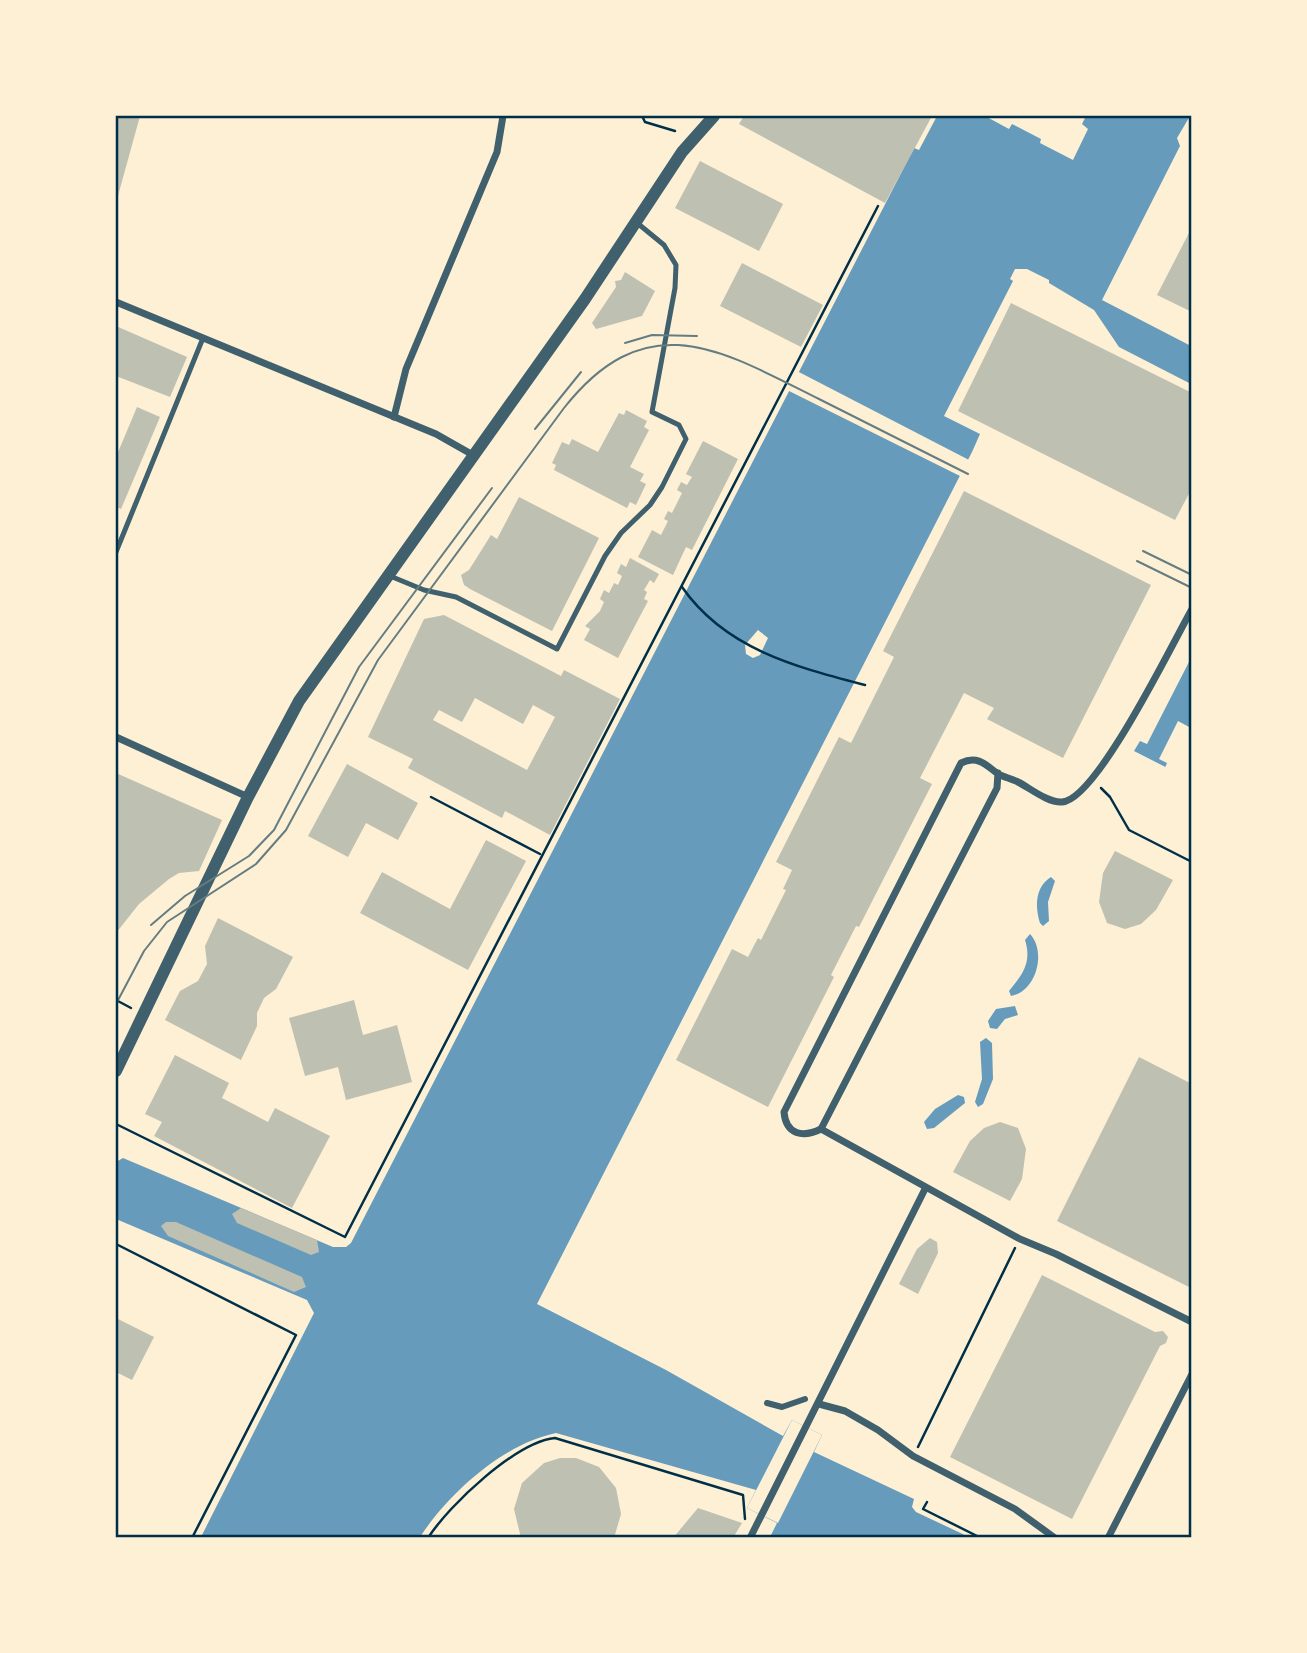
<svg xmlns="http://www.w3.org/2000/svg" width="1307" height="1653" viewBox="0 0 1307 1653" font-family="Karla,sans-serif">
	<rect width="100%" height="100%" fill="#fdf0d5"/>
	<g fill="#669bbc">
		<path d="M937,116H985L1009,129L1012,124L1041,139L1040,143L1073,160L1088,129L1082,124L1086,116H1190L1177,138L1180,146L1102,300L1191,346V384L1119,347L1094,310L1049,283V280L1027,269H1015L1010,279L1013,281L944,416L980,434L972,452L537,1304L666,1370L783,1436L792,1420L822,1435L814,1452L914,1499L912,1507L916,1512L969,1537H770L777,1523L747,1508L756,1490L556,1433C503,1444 449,1493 420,1537H201L314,1313L307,1300L116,1219V1162L123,1158L333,1247H346L351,1243L914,148L919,150Z"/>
		<polygon points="1191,658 1191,780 1134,751 1140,741 1147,744"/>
		<path d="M1051,877L1055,881L1048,902L1049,921L1043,926L1040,923C1035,906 1035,887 1051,877Z"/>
		<path d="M1030,934C1047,952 1036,992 1011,996L1009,991C1023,974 1032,962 1025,940Z"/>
		<polygon points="1015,1006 1018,1015 1005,1019 997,1029 990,1028 988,1021 996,1009"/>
		<polygon points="986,1038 992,1043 993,1079 983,1104 978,1107 975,1102 982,1079 980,1042"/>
		<polygon points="958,1095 964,1097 965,1103 934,1128 927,1129 924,1122 935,1109"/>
	</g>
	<g fill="#fdf0d5">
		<polygon points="795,370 971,461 962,477 785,389"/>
		<polygon points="758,630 768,638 760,655 753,658 746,654 745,645"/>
		<polygon points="1178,721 1191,728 1192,784 1164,770 1167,763 1159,759"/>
		<polygon points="792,1420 822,1435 778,1523 747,1508"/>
	</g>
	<g fill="#bec0b2" fill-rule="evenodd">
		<polygon points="116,116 140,116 116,203"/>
		<polygon points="744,116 932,116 885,203 739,124"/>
		<polygon points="700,161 783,204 759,251 675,208"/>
		<polygon points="1192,227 1192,312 1157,295"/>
		<polygon points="742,263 823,305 801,347 720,306"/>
		<polygon points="625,272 655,291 642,316 596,329 592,323 616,287 615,281 621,280"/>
		<polygon points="1011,303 1192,393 1192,488 1175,520 958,411"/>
		<polygon points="116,326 187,357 170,397 116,376"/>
		<polygon points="137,407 160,417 121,509 116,507 116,457"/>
		<polygon points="626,410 647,421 644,427 649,430 630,467 644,474 640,481 646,484 636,505 630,502 627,508 554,470 556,465 552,463 562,442 569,445 572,439 598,452 619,413 624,415"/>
		<polygon points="703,441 738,459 692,550 686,547 673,575 638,557 652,530 661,535 668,521 664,519 668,511 672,513 682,493 677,490 681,482 687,485 692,477 686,474"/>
		<polygon points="964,491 1151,585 1063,758 987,719 994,708 964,693 920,778 932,784 859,927 856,926 831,975 834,977 768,1107 676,1060 732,949 748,957 758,938 761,940 786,890 783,889 792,870 776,862 839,737 851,743 894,657 883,651"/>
		<polygon points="519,497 599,538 552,631 470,589 464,585 461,575 469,570 491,535 497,539"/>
		<polygon points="630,558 659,574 654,583 650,580 644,590 647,592 644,599 648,601 618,658 584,640 590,629 585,626 600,611 604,602 600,599 604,590 609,593 614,583 618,585 622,576 617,573 621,564 626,567"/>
		<path d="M444,615L561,676L564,670L620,699L550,835L505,811L502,818L408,768L413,759L368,737L424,619ZM475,698L523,724L533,705L555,717L527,770L433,720L439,710L462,722Z"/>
		<polygon points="347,764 418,803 398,840 366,823 348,857 308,836"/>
		<polygon points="116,773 222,820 199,871 179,873 169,879 139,904 116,933"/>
		<polygon points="486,840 526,861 468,970 360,913 382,872 450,909"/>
		<polygon points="1115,851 1173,880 1156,910 1141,924 1125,929 1107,923 1099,902 1103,873"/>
		<polygon points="218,918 293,957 276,989 264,998 257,1013 257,1026 241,1060 165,1020 180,991 198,981 207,964 205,946"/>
		<polygon points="354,1000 363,1035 397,1025 412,1082 346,1100 338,1067 305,1076 289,1018"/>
		<polygon points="175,1055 229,1083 222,1098 268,1122 275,1108 330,1136 292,1208 154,1136 162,1122 145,1114"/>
		<polygon points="1139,1057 1192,1084 1191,1288 1057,1221"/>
		<polygon points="1000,1122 1018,1128 1026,1149 1022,1179 1010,1201 953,1172 970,1141 984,1128"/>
		<polygon points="241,1208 317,1240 319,1252 311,1255 237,1223 232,1214"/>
		<polygon points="166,1222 176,1222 302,1277 306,1287 294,1292 168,1236 161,1226"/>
		<polygon points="930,1238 937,1242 938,1253 918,1294 899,1284 917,1249"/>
		<polygon points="1042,1275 1155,1332 1163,1331 1168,1337 1166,1343 1160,1346 1072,1519 950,1457"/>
		<polygon points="116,1318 154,1337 132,1380 116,1372"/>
		<polygon points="576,1458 599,1467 616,1488 621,1514 614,1538 521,1538 514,1509 522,1483 544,1463 560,1458"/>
		<polygon points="698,1508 742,1523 733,1538 673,1538"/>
	</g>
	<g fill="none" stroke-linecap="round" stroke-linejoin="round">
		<g stroke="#003049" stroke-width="2.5">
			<polyline points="642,116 645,122 675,131"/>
			<path d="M682,587C725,649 796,667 865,685"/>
			<polyline points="1101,788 1110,797 1129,830 1192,862"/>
			<polyline points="431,797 540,854"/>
			<polyline points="116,1000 131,1008"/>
			<polyline points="116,1124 345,1237 878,206"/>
			<polyline points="116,1244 296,1335 192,1538"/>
			<polyline points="918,1447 1015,1248"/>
			<polyline points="927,1502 923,1509 981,1538"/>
			<path d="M428,1538C449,1505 516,1442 555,1438L743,1495L745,1519"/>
		</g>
		<g stroke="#3f606c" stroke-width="5">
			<polyline points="116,552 203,338"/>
			<polyline points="390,576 424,590 456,597 557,649 605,556 621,533 650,505 662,487 686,439 679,425 652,412 675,288 676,265 664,245 636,222"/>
		</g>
		<polyline stroke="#3f606c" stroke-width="6" points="767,1403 782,1407 805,1399"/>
		<g stroke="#3f606c" stroke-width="7">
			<polyline points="116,302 436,434 473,455"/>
			<polyline points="394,417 406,369 497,152 503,116"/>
			<polyline points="116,737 248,797"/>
			<path d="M998,773L997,788L821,1129C803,1138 786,1135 784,1112L961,763C978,755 986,765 998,774C1004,777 1012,779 1018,782C1030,788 1048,803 1062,802C1097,800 1173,642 1192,609"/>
			<polyline points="821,1129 1020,1239 1056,1254 1192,1322"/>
			<polyline points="819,1404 845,1411 878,1430 913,1456 1015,1509 1055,1538"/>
			<polyline points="750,1538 925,1189"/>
			<polyline points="1108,1538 1192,1374"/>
		</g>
		<polyline stroke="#3f606c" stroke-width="12" points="116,1071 248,797 299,701 585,299 682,152 714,116"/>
		<g stroke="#657d81" stroke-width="2">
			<polyline points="625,343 652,335 697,336"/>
			<polyline points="535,429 581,372"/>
			<polyline points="1143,551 1192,575"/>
			<polyline points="1137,561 1192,588"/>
			<polyline points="151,925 185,896 249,856 274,830 359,667 492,488"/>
			<path d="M116,1004L144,951L167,922L256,864L286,830L378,660L564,408C647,303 721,350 819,399C868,424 918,449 968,474"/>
		</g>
	</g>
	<rect width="1307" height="1653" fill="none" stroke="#fdf0d5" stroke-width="234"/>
	<rect x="117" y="117" width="1073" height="1419" fill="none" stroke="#003049" stroke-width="2.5"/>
</svg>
